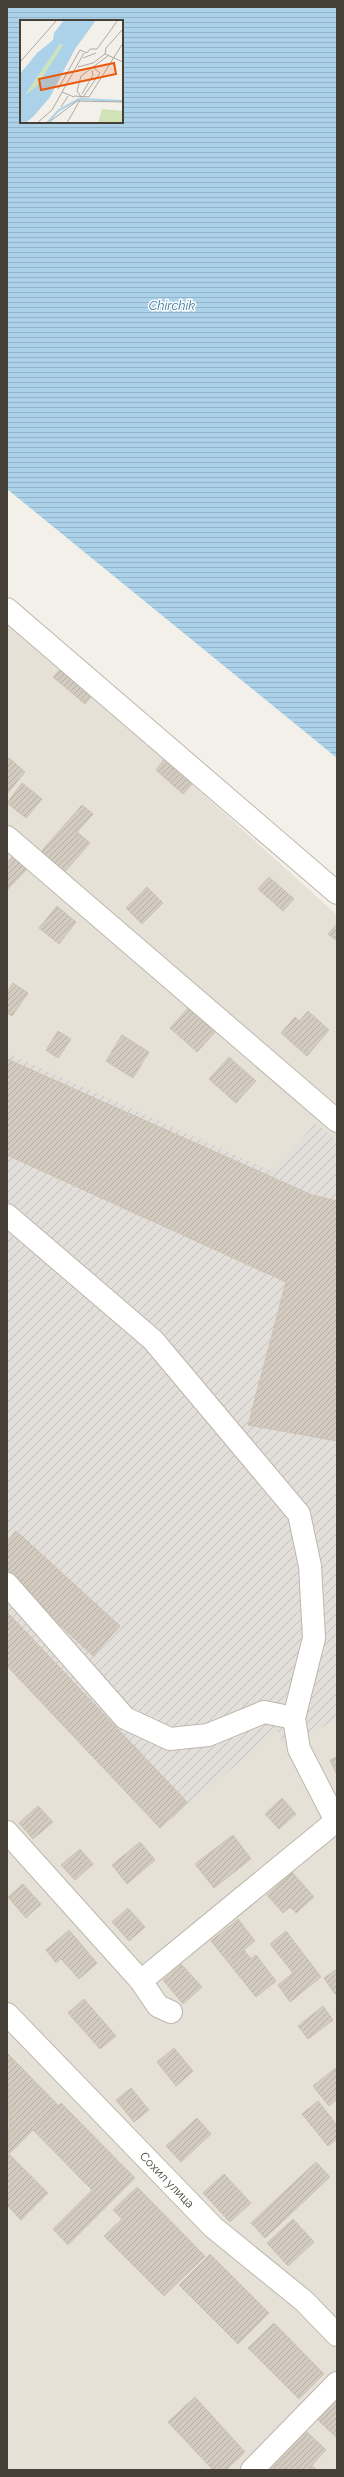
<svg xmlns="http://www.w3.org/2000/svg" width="344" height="2477" viewBox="0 0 344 2477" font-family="Raleway,sans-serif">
	<defs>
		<pattern id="industrial-furrows" width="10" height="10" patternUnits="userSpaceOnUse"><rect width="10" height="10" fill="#e2deda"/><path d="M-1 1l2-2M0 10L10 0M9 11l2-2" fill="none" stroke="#c3c0bc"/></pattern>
		<pattern id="water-rules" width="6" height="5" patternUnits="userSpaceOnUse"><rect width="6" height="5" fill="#abd2e9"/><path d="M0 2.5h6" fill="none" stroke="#94b5c9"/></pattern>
		<pattern id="building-hatch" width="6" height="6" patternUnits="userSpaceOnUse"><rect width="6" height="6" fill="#d3cbbf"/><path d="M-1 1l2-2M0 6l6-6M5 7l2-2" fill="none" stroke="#b6afa5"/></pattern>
	</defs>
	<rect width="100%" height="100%" fill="#f3efe9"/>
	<polygon fill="#e6e1d7" points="7,617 337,915 337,2470 7,2470"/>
	<polygon fill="url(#industrial-furrows)" points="7,1053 272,1171 316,1123 337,1140 337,1720 284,1745 277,1731 160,1828 7,1666"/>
	<path fill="url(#water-rules)" fill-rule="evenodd" d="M7,7H337V758L7,489ZM21,21H122V122H21Z"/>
	<g fill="url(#building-hatch)" stroke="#cdc2b3">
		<polygon points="64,665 95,692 85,704 53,677"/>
		<polygon points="166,757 194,782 183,794 156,770"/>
		<polygon points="9,758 25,772 7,794 7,761"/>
		<polygon points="22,783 42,799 26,818 7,803"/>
		<polygon points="82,805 93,814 77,832 90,843 62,875 39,854"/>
		<polygon points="13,856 27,869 7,890 7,863"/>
		<polygon points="269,877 294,899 283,911 258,889"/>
		<polygon points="147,887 163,903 142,924 126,908"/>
		<polygon points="57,906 76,922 59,944 39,928"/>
		<polygon points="337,924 337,941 328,934"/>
		<polygon points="13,983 28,993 12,1016 7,1013 7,992"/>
		<polygon points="190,1006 217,1030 197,1052 170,1028"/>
		<polygon points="308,1011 329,1030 307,1056 281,1033 295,1017 299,1021"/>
		<polygon points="58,1031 71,1039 58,1058 46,1050"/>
		<polygon points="122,1035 149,1052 133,1078 106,1061"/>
		<polygon points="229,1057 256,1081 236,1103 209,1079"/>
		<polygon points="7,1059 312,1195 337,1201 337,1441 248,1425 286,1282 7,1155"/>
		<polygon points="16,1531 120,1626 93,1656 7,1575 7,1541"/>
		<polygon points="7,1612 187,1802 160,1828 7,1666"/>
		<polygon points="337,1757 337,1775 330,1760"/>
		<polygon points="282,1798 296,1814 279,1829 265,1814"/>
		<polygon points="38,1806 53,1822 33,1839 19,1823"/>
		<polygon points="233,1835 251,1859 214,1888 195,1864"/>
		<polygon points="140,1842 155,1860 127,1884 112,1865"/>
		<polygon points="80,1849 93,1864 75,1880 61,1865"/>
		<polygon points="292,1872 314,1897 296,1913 290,1907 283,1913 267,1895"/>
		<polygon points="23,1884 41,1904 26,1918 8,1897"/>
		<polygon points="128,1908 145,1927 129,1941 112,1922"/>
		<polygon points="238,1919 255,1941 228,1962 211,1941"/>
		<polygon points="69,1930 97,1963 79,1979 61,1959 56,1963 46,1950"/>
		<polygon points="286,1931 321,1977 290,2002 278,1985 293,1973 270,1944"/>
		<polygon points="244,1950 251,1959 256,1955 276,1981 256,1997 228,1962"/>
		<polygon points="181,1964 202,1987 183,2004 163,1980"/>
		<polygon points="337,1969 337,1993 335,1994 324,1978"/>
		<polygon points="84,1999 116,2036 100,2049 68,2013"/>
		<polygon points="323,2006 333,2020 308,2039 298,2026"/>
		<polygon points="174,2048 193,2071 176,2086 157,2062"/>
		<polygon points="7,2053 58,2105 7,2156 9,2126"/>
		<polygon points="337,2067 337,2099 329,2106 313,2086"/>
		<polygon points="131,2088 149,2110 134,2122 116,2100"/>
		<polygon points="318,2101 337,2125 337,2139 328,2146 302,2114"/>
		<polygon points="61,2103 135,2178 68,2245 53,2229 92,2190 33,2130"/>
		<polygon points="197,2118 211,2134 181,2162 166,2146"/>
		<polygon points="9,2154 48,2193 21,2220 7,2205 7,2156"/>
		<polygon points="316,2162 330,2177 265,2238 251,2223"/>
		<polygon points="224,2174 251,2203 230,2222 203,2193"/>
		<polygon points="137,2187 205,2256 164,2296 104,2236 122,2219 113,2210"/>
		<polygon points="293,2219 314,2242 288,2266 267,2243"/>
		<polygon points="210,2254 269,2313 238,2344 179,2285"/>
		<polygon points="274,2323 324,2374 299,2399 248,2348"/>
		<polygon points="195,2397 245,2452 226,2470 213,2470 168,2422"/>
		<polygon points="337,2401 337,2438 318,2420"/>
		<polygon points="306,2431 326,2450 312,2465 317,2470 285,2470 276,2461"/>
		<polygon points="274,2460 285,2470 264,2470"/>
	</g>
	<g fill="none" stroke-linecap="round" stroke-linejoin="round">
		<g stroke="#bdb7ac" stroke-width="24">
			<g id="minor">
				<polyline points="7,609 337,893"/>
				<polyline points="7,837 337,1121"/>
				<polyline points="7,1215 153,1340 299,1514 310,1566 314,1638 294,1718 299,1749 337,1823"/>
				<polyline points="7,1584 125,1718 170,1739 208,1735 264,1712 294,1718"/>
				<polyline points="7,1832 141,1981 336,1821"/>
				<polyline points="141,1981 158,2006 171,2012"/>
				<polyline points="7,2014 213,2227 304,2301 337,2335"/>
				<polyline points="252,2470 337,2383"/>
			</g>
		</g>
		<use href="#minor" stroke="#fff" stroke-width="22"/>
	</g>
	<g text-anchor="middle" stroke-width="3" stroke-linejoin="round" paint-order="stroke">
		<g font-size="12" fill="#464038" stroke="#fff">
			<text transform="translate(167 2180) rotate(46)" y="4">Сохил улица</text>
		</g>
		<g font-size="13" font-style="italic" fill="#3978a0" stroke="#fff">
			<text x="172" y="310">Chirchik</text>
		</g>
	</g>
	<g transform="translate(20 20)">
		<rect width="103" height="103" fill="#f3efe9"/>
		<path d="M40,24H44L16,68L5,75ZM82,89L103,91V103H78Z" fill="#d0e3b6"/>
		<path d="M44,0H76L55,29L30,77L13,97L5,103H0V54L17,33L33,20L34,13ZM40,24L43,25L16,67L5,75Z" fill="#abd2e9" fill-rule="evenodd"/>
		<path fill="none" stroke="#abd2e9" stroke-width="2" d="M27,103L39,90L59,79L102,81"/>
		<path fill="none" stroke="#aea9a2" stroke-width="1" d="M85,34L103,42M63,38L76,33M0,42L37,0M58,47L73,43L85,34L86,28L103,9M38,69L60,30L67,33L70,29H77L98,0M42,72L54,77M62,74L73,55L72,50M54,76L69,77L103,23M63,77L80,53L74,48M62,78L57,71L61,56L89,35M41,87L48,76M17,103L32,90L64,33M28,103L57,81L103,82M47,103L60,80"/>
		<path fill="#e8590c" fill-opacity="0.15" stroke="#e8590c" stroke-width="2" d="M94,43L96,54L21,70L19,59Z"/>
		<rect width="103" height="103" fill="none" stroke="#464038" stroke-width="2"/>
	</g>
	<rect width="344" height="2477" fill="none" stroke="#464038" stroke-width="16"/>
</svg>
